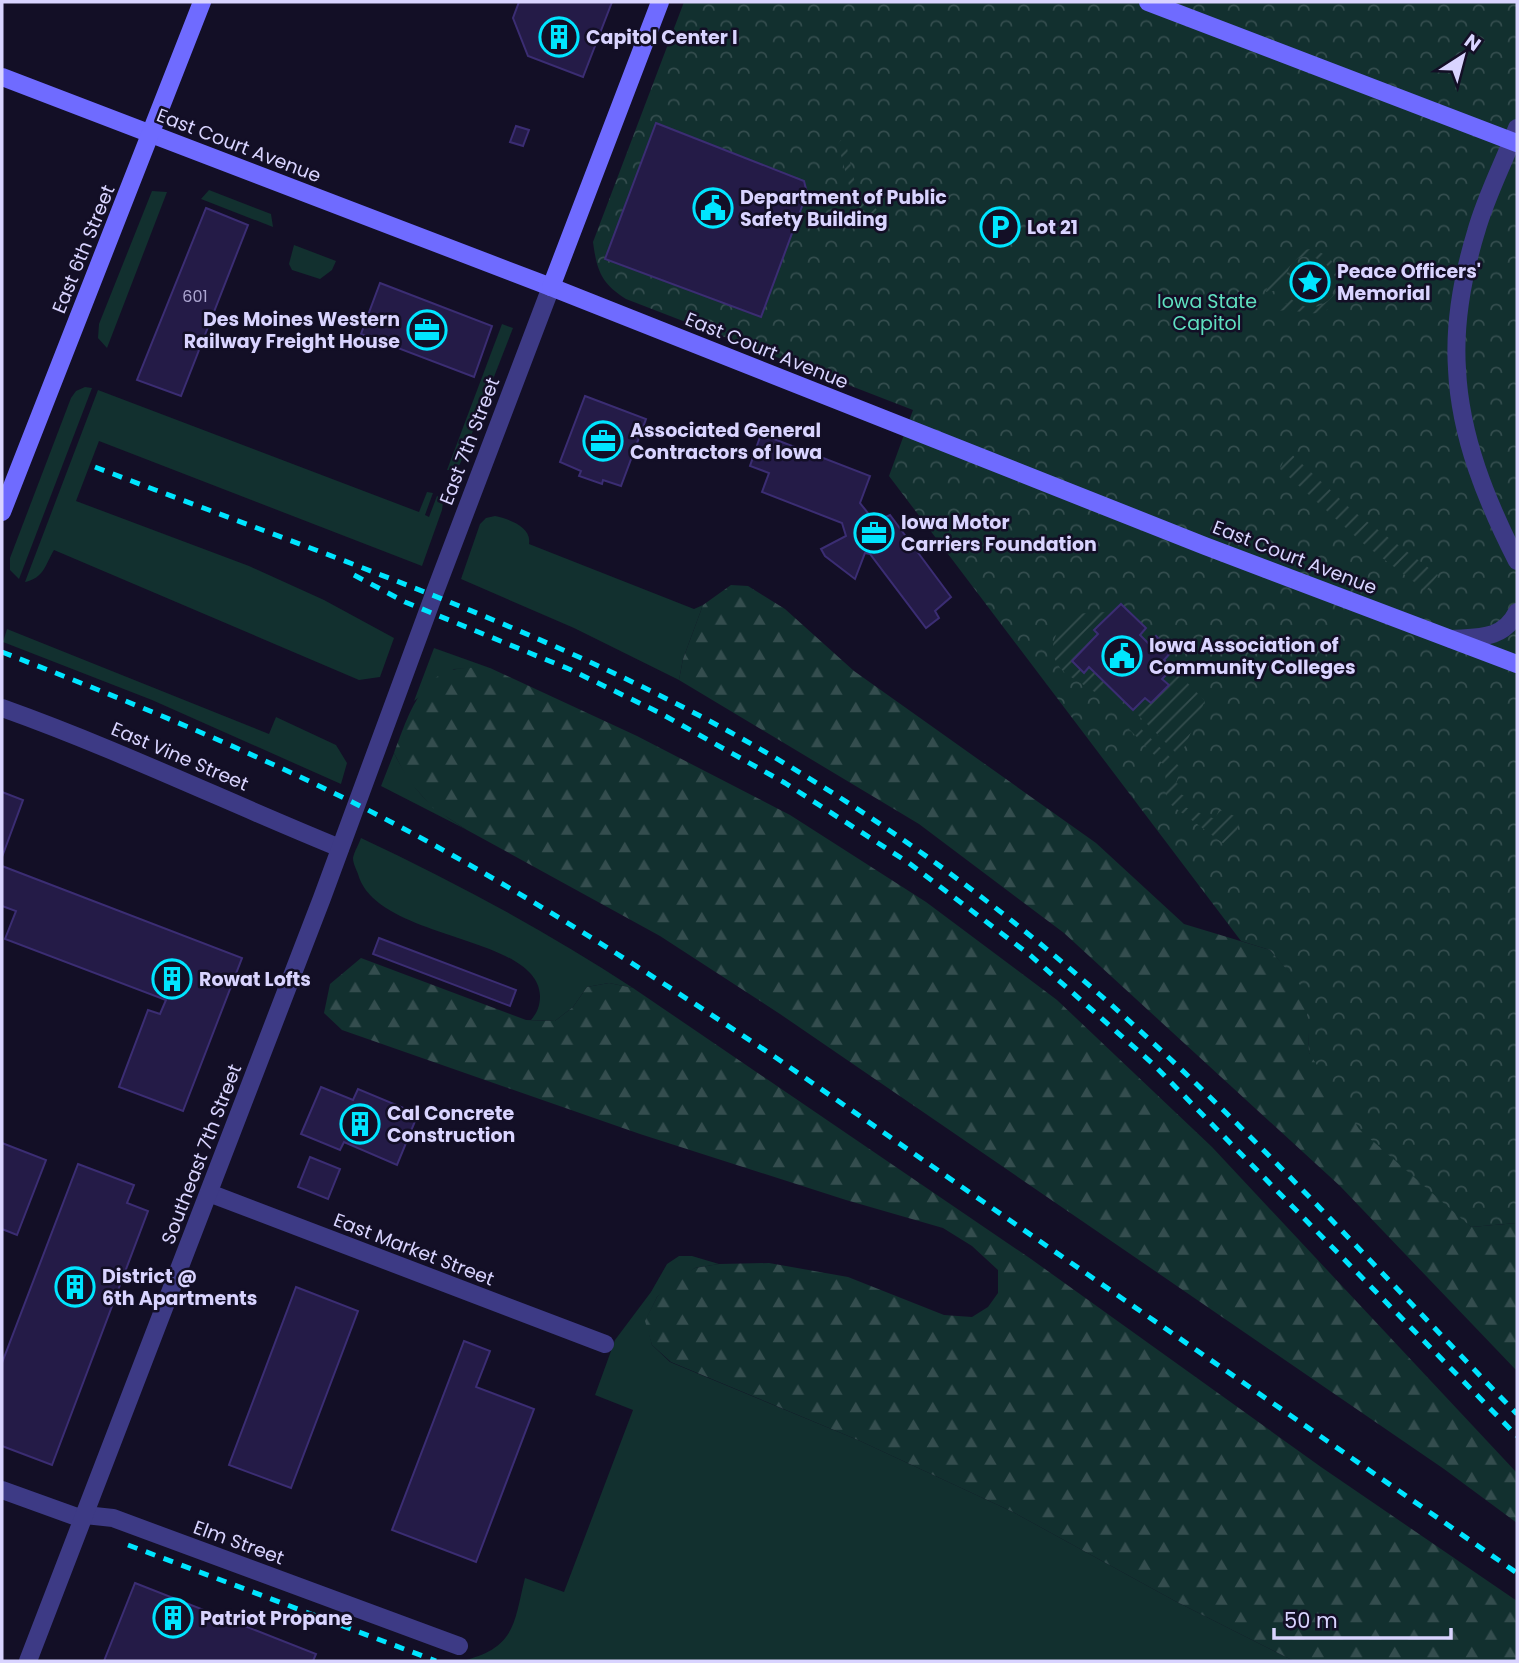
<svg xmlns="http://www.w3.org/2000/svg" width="1519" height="1663" viewBox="0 0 1519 1663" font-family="Poppins,sans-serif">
	<defs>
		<pattern id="forest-firs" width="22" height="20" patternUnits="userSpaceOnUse" patternTransform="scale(1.75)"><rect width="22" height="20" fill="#12302f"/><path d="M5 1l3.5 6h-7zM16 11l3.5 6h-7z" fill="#344d4e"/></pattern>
		<pattern id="park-crowns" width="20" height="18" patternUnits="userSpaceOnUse" patternTransform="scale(1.75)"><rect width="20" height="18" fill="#12302f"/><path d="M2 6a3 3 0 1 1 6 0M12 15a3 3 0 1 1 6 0" fill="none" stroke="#344d4e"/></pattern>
		<pattern id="garden-furrows" width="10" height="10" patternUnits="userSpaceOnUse" patternTransform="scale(1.75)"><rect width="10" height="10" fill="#12302f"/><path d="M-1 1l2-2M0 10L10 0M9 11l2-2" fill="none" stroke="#344d4e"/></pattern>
	</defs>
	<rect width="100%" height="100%" fill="#130f26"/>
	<g fill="#12302f">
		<polygon points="209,190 271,214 273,227 201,199"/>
		<polygon points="152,191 167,192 107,348 98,338 99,324"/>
		<polygon points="294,245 336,261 332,270 320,279 292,270 289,264"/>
		<polygon points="502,324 513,328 460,464 455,470 447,470"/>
		<polygon points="85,387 92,388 19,579 10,570 10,558 71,398 76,391"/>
		<path d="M98,390L419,512L427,492L433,493L425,515L429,517L437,496C444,499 443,504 442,510L422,566L99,441L76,501L249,566L324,600L394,638L380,677L359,680L54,550C45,565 44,578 25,582Z"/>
		<path d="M495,516C509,519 532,527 529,544L694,609L703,605L683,659L679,680L574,628L461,579L480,524L486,518Z"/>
		<polygon points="7,629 269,734 276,717 336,745 347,763 341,784 152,700 3,642"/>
		<polygon points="434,648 490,668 454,669 414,701"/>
		<path d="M394,753C415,794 429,806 467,830L381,786Z"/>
		<path d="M361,838C455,882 546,931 633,988L609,983L587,987L573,1007L555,1021L531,1020C537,1013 540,1006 540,996C538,934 376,941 358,874C356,869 353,863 353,858C354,852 359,844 361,838Z"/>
		<path d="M679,1256H692L719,1264L695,1268L657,1297L646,1320L652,1345L670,1362L858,1440L1013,1512L1175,1601L1294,1661L466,1660C516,1647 514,1622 525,1578L564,1592L633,1410L595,1395L615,1340L651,1292L667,1264Z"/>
	</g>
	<g fill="url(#forest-firs)">
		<polygon points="731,585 748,586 785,609 854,671 1096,843 1184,924 1270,950 1307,992 1309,1053 1471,1227 1517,1223 1517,1371 1340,1186 1064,933 919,824 679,680 683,659 703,605"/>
		<path d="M490,668L637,736L790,815L926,902L1057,1000L1212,1147L1517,1473V1523L1444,1469L780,1014L660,936L467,830L433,808L408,780L394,753C406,723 419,674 457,669C468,667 480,668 490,668Z"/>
		<polygon points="361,958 526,1020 555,1021 573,1007 587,987 609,983 633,988 1031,1259 1321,1467 1517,1601 1517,1661 1294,1661 1175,1601 1013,1512 858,1440 671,1362 652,1345 645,1321 657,1297 672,1282 695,1268 719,1264 769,1263 848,1277 944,1315 972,1317 988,1307 998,1293 998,1270 972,1246 943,1228 846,1200 640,1134 342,1030 324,1013 330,984"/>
	</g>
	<path fill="url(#park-crowns)" d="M684,2H1517V1223L1471,1227L1359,1129L1309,1053L1306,992L1270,950L1241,941L889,476L913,410L626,299C601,283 597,271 593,242Z"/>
	<g fill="url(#garden-furrows)">
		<path d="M841,140L846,144C850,159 852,180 860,193C869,208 877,201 883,224L877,225L871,215L854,204L838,144Z"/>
		<path d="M1313,249C1326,254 1336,262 1340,276C1342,283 1342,291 1338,297C1322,326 1301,306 1277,311L1276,305L1283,300L1286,304L1291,299C1300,306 1310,310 1321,305C1369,281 1291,222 1285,284H1277L1279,290L1266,292L1267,288C1288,272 1277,251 1313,249Z"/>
		<polygon points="1288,451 1353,511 1438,575 1426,591 1365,545 1280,469"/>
		<path d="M1116,608L1095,630L1098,634L1072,661L1084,672L1089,667L1110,688L1101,697C1091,688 1079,683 1068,675C1043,656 1052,632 1073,614L1105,612Z"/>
		<polygon points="1173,668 1205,701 1180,757 1133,710 1145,698 1151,703 1168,686 1162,679"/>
		<polygon points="1135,723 1181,768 1176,783 1181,785 1178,793 1185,796 1182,806 1215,819 1219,810 1240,818 1235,838 1229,844 1224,844 1170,804 1166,796 1165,766 1129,729"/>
	</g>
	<g fill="#241b47" stroke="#3b2d73" stroke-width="2">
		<polygon points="519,2 612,2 583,77 528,56 513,18"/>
		<polygon points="656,123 804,181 807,193 761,317 605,259"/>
		<polygon points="516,126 529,130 523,146 510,142"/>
		<polygon points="206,208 248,225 181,396 137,380"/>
		<polygon points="380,283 492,326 474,377 361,334"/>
		<polygon points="585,396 646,419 621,486 603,480 602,484 579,476 581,471 560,462"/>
		<polygon points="761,434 870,476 860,503 875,522 890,515 951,597 935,611 939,618 926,628 870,554 865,553 855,579 825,556 821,549 846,536 842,523 762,492 769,473 750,466"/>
		<polygon points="1121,604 1146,628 1140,635 1149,644 1156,636 1172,651 1164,660 1173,668 1162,679 1169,685 1151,703 1145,698 1133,710 1089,667 1084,673 1072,661 1098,634 1094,630"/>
		<polygon points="2,792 23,800 2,857"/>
		<polygon points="2,866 242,958 183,1111 119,1087 148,1010 160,1014 166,1000 5,939 16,911 2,906"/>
		<polygon points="379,938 516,990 510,1006 373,954"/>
		<polygon points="321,1087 353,1100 358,1089 418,1114 397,1165 344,1142 340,1150 301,1134"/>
		<polygon points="2,1143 46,1160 17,1235 2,1229"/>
		<polygon points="310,1157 340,1169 328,1199 298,1187"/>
		<polygon points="78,1164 134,1185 127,1203 148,1211 52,1465 2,1446 2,1363"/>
		<polygon points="296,1287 358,1311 291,1488 229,1465"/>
		<polygon points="464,1341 490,1351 476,1387 534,1409 476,1562 392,1530"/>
		<polygon points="135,1583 316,1654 313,1661 104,1661"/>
	</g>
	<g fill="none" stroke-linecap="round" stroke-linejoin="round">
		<g stroke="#3d3a85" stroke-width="18">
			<path d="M1517,128C1504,162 1486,196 1476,232C1463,275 1454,324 1457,369C1460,437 1487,502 1517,561"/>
			<path d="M1451,639C1478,637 1503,640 1517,612"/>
			<path d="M2,708C117,749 227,802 340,848"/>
			<polyline points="209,1193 605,1344"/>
			<polyline points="2,1490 77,1517 85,1515 113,1518 459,1646"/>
			<polyline points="28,1661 322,898 433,597 551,287"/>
		</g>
		<g stroke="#6f6bff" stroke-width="18">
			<polyline points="1148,2 1517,143"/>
			<polyline points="2,77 551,287 1205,546 1517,664"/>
			<polyline points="551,287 660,2"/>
			<polyline points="2,512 202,2"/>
		</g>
		<g stroke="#00e5ff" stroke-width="5" stroke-dasharray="10 9" stroke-linecap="butt">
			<path d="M95,467C308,549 529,622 730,732C862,805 986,894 1099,994C1247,1124 1380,1273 1517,1414"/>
			<polyline points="354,575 405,602 569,669 660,713 785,783 909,863 1030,955 1153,1064 1517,1436"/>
			<path d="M2,652C123,699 242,747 358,805C503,878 640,967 775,1057L1517,1573"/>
			<polyline points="128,1545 436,1661"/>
		</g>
	</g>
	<defs>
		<g id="building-ring" transform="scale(2.0125)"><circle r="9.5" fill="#130f26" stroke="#00e5ff" stroke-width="1.5"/><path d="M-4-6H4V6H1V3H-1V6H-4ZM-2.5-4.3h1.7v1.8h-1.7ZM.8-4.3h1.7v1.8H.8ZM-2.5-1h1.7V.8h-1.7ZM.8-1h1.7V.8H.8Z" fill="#00e5ff"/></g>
		<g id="civic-ring" transform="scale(2.0125)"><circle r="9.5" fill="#130f26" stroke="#00e5ff" stroke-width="1.5"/><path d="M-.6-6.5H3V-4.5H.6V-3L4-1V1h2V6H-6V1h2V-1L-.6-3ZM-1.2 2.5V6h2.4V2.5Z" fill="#00e5ff"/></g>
		<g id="parking-ring" transform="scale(2.0125)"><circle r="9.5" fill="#130f26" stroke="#00e5ff" stroke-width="1.5"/><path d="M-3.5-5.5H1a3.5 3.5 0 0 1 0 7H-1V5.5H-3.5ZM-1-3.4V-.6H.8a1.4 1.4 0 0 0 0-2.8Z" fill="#00e5ff"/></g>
		<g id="sight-ring" transform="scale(2.0125)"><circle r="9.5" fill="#130f26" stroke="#00e5ff" stroke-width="1.5"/><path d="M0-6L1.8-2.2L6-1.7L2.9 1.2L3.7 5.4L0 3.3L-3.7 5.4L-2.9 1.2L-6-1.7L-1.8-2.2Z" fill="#00e5ff"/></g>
		<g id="office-ring" transform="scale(2.0125)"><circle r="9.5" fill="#130f26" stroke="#00e5ff" stroke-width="1.5"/><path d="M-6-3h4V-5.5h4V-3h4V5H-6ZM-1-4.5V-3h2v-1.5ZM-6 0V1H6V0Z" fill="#00e5ff"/></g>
	</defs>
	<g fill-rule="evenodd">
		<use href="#building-ring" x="559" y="37"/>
		<use href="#civic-ring" x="713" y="208"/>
		<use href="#parking-ring" x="1000" y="227"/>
		<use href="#sight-ring" x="1310" y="282"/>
		<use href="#office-ring" x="427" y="330"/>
		<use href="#office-ring" x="603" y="441"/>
		<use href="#office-ring" x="874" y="533"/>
		<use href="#civic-ring" x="1122" y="656"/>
		<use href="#building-ring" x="172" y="979"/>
		<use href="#building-ring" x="360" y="1124"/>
		<use href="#building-ring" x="75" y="1287"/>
		<use href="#building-ring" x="173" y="1618"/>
	</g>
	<g text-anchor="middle" stroke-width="5" stroke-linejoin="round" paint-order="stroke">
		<g font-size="16" fill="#aca6d1">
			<text x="195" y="302">601</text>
		</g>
		<g font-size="19" font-weight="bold" fill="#d9d4ff" stroke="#130f26" text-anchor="start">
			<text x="586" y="44">Capitol Center I</text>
			<text x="740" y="204">Department of Public<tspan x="740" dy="22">Safety Building</tspan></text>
			<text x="1027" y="234">Lot 21</text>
			<text x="1337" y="278">Peace Officers'<tspan x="1337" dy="22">Memorial</tspan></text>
			<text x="400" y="326" text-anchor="end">Des Moines Western<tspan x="400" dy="22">Railway Freight House</tspan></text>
			<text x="630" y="437">Associated General<tspan x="630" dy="22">Contractors of Iowa</tspan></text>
			<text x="901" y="529">Iowa Motor<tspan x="901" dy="22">Carriers Foundation</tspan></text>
			<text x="1149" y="652">Iowa Association of<tspan x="1149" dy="22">Community Colleges</tspan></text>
			<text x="199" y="986">Rowat Lofts</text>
			<text x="387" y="1120">Cal Concrete<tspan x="387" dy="22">Construction</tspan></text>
			<text x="102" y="1283">District @<tspan x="102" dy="22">6th Apartments</tspan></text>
			<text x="200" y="1625">Patriot Propane</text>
		</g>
		<g font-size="19" fill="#d9d4ff" stroke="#130f26">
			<text transform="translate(239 145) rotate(21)" y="7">East Court Avenue</text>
			<text transform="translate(83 249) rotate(-68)" y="7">East 6th Street</text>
			<text transform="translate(767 350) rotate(22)" y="7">East Court Avenue</text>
			<text transform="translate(469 441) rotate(-69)" y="7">East 7th Street</text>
			<text transform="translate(1295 557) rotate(21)" y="7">East Court Avenue</text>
			<text transform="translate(180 756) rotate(23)" y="7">East Vine Street</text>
			<text transform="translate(201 1154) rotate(-69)" y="7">Southeast 7th Street</text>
			<text transform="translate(414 1249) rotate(21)" y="7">East Market Street</text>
			<text transform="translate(239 1542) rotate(20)" y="7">Elm Street</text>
		</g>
		<g font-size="19" fill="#5fe0c0" stroke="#130f26">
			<text x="1207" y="308">Iowa State<tspan x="1207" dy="22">Capitol</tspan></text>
		</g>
	</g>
	<rect width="1519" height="1663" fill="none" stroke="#d9d4ff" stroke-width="7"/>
	<g transform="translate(1463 56) rotate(36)" stroke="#130f26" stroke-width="5" paint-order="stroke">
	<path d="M0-5L12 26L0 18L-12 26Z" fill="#d9d4ff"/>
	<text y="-10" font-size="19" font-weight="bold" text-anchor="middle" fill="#d9d4ff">N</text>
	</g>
	<path d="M1274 1628v10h177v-10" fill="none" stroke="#d9d4ff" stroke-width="3.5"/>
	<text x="1284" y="1628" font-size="21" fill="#d9d4ff" stroke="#130f26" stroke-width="5" paint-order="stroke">50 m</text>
</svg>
